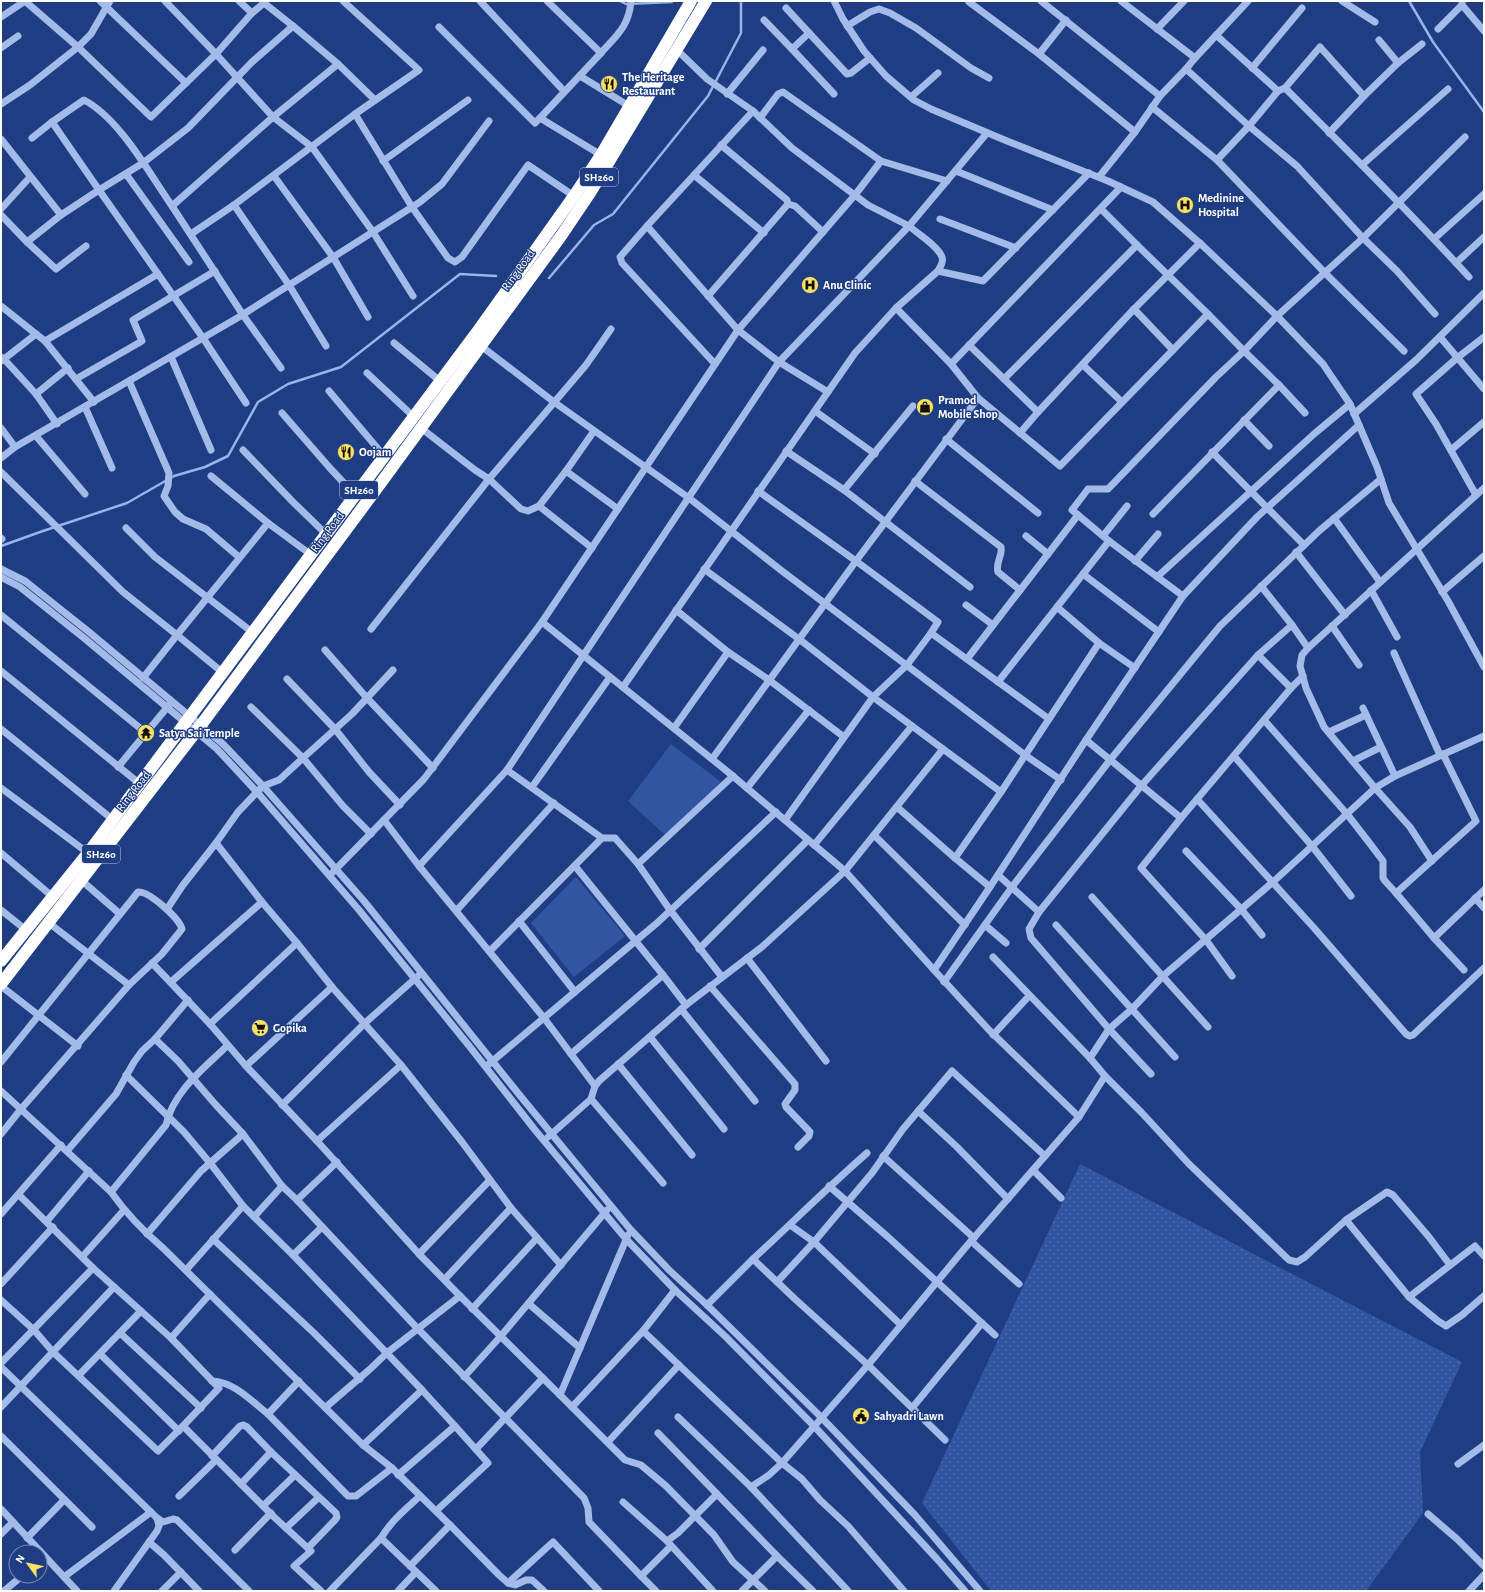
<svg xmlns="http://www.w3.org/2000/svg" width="1485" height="1592" viewBox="0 0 1485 1592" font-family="'Alegreya Sans',sans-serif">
	<defs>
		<pattern id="grass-dots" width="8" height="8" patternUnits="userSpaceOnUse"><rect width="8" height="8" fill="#3155a1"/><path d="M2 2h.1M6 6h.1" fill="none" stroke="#506eaf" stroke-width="1.8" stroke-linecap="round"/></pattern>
	</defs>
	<rect width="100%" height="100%" fill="#1e3d83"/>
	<polygon fill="url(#grass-dots)" points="1080,1164 1462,1362 1420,1452 1423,1513 1366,1591 991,1591 922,1503"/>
	<g fill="#3155a1">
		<polygon points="671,744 721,782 666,836 628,801"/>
		<polygon points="576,877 625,936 574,977 531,923"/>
	</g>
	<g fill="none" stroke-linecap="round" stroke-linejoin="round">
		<g stroke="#97b4eb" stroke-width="2.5">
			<polyline points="620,1 626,4 672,2"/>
			<polyline points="1409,1 1433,42 1484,112"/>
			<polyline points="549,278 594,225 613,214 708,96 741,33 741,1"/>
			<polyline points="1,546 43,531 127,503 174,476 205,467 228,456 258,402 288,384 341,367 460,274 496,276"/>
		</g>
		<g stroke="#a4bbea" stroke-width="7">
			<polyline points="25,1 78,47 151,117 186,83 100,1"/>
			<polyline points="239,1 252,13"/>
			<polyline points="343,1 419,70 355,114"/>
			<polyline points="480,1 564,91"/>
			<path d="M547,1L601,53C617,35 629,26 631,1"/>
			<polyline points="834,1 843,19 864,51 886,76 914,100 931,109 1007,141 1108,181 1153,202 1203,246 1277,316 1323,364 1350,404 1377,467 1389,503 1448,601 1484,667"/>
			<polyline points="1041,1 1160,96"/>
			<polyline points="1121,1 1195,58"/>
			<polyline points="1342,1 1375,22"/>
			<polyline points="1462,1 1462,5 1484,31"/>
			<polyline points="969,2 1039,54"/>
			<polyline points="786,8 847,74 851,73 870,58"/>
			<polyline points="1,17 25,1"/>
			<polyline points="764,20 792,49 809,33"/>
			<polyline points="1066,20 1039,54 1135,132"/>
			<polyline points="847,26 870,12 879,9 890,13 916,28 971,68 989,78"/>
			<polyline points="439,27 535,123 540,118 601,155"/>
			<polyline points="1157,29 1184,1"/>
			<polyline points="1438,29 1462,5"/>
			<path d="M1216,35L1278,91L1285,88C1347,150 1410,212 1469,277"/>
			<polyline points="1379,40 1398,63"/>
			<polyline points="1,48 18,36"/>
			<polyline points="792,49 834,94"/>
			<polyline points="677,50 707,79 753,111"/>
			<polyline points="338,64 375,100"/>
			<polyline points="1252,68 1302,8"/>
			<polyline points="1186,69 1249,126 1297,166 1363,238 1397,271 1435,314"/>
			<polyline points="580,76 629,106"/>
			<polyline points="186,83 216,54 273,117 312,147 373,232 413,296"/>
			<polyline points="1285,88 1320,47 1364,96 1398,63 1422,44"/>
			<polyline points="727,94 763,50"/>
			<polyline points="911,97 938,73"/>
			<polyline points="1,104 30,85 78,47 91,34 110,1"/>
			<polyline points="1152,107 1217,160 1325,273 1404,351"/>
			<polyline points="540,118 601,53"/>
			<polyline points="760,118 778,94 783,92 881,161 947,181"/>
			<polyline points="1329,133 1364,96"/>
			<polyline points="32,138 52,122"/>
			<polyline points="1,139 61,215 99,190 143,163 188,128 252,62 293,26 264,3 252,13 216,54 165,1"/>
			<polyline points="721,145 787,200 788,204 795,206 823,232"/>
			<polyline points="1217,160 1249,126 1278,91"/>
			<polyline points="383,161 468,100"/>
			<polyline points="1362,165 1448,89"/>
			<polyline points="956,171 1053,210"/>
			<polyline points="126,174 189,262"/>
			<polyline points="694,175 764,233"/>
			<polyline points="274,176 333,257 368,317"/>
			<polyline points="1099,177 1135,132 1160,96 1186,69 1195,58 1248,1"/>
			<polyline points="234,205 289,285 326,346"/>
			<polyline points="172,206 243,315 281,368"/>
			<polyline points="1,209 30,177"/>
			<polyline points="1,215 27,242 56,269 86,246"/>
			<polyline points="940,219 1016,248"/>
			<polyline points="647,226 620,257 622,263 715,364"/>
			<polyline points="191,234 234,205 355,114 412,207 448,258 455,262 462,257 528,165 574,196"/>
			<polyline points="1434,239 1484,194"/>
			<polyline points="27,242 61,215"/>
			<polyline points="1137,245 1208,314"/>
			<polyline points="1456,263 1484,237"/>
			<polyline points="158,274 203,338 246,403"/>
			<polyline points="708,296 788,204"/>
			<polyline points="1,306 36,334 4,359 1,357"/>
			<polyline points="1134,309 1173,350"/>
			<path d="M36,334L45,341L158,274L99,190L52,122L84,100C120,119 149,173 172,206L273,117L338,64L293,26"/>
			<polyline points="1440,337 1484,389"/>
			<polyline points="45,341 94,402"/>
			<polyline points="394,343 440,381"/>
			<polyline points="969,345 1038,412 1134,309 1200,243"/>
			<polyline points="481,346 554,402 689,498 782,571 1025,755 1061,780"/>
			<polyline points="171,357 211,450"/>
			<polyline points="1,361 4,359 36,394 57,424"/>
			<polyline points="951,364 1121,187"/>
			<polyline points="1083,365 1122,402"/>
			<polyline points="367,373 414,417"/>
			<polyline points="76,379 142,341 133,320 215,271"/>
			<polyline points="1004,379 1137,245 1101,209"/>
			<polyline points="129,381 169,473 168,486 164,496 175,512 183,519 206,529 239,557"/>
			<polyline points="1279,385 1305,413"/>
			<polyline points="329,391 384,456"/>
			<polyline points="828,392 779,362 738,330 855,195 881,161"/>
			<polyline points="36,394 68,368"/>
			<polyline points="978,398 1060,466 1208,314 1244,351 1277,316 1363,238 1465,137"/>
			<polyline points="913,406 844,490 970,587"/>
			<polyline points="85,407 112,468"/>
			<polyline points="815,411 875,454"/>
			<polyline points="282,413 329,467 355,495"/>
			<polyline points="1354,414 1416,360 1484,293"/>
			<polyline points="1244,420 1269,446"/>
			<polyline points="1,428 15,447"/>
			<polyline points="421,428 475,470 489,479 521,509 528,511 539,506 566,471 594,431"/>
			<polyline points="1020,433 1038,412"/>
			<polyline points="36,436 85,494"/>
			<polyline points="946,439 1038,513"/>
			<polyline points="243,450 293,502 326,534"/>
			<polyline points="1451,450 1484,422"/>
			<polyline points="786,451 844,490"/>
			<polyline points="1212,452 1304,545"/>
			<polyline points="1,458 15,447 239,317 420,202 442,184 489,121"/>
			<polyline points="566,471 618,509"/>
			<polyline points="1,472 123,592 177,635 143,678"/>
			<polyline points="211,476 268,523 177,635 222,672"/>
			<path d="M915,481L1001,547C1003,555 995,563 998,572L1020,590"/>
			<polyline points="758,491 856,561 938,622 931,633"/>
			<polyline points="1476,495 1436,424 1416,394 1457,358 1484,337"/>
			<polyline points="539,506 592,548"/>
			<polyline points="1334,518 1380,582"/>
			<polyline points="268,523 310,554"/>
			<polyline points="126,528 155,557 252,632"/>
			<polyline points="1026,536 1048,554"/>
			<polyline points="1103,536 1127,506"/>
			<polyline points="1,538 2,539"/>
			<polyline points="1109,541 1183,596"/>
			<polyline points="1296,552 1345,615"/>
			<polyline points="1135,561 1158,534"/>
			<polyline points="1,569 25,581 89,632 223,744 263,786 364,901 522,1098 630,1229 669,1270 707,1305 821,1417 915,1515 980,1591"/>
			<polyline points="704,569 799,639 873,697 1001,792 1049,719"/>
			<polyline points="1083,574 1159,632"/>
			<polyline points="1,577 20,587 84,638 217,749 257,792 359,910 470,1047 535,1130 626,1239 675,1290 726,1337 814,1426 937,1559 965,1591"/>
			<polyline points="1157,577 1314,434 1350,404"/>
			<polyline points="1371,590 1397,637"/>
			<polyline points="1442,592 1484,556"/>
			<polyline points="966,605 993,625"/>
			<polyline points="1057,607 1099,643"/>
			<polyline points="676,610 728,652 769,680 844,737"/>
			<polyline points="1,615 146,733 118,767"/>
			<polyline points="542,622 738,330 647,226 753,111 792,148 868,205 909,226 987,133"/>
			<polyline points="1292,625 1308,648 1484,488"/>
			<polyline points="1332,626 1359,665"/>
			<polyline points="371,629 489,479 586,365 611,329"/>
			<polyline points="1308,648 1302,655 1300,666 1306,688 1324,727 1375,788 1410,827 1432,861"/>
			<polyline points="325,650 367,698 433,768"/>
			<polyline points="1394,653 1440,755"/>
			<polyline points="1258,655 1291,688"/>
			<polyline points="967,659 1078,515"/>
			<polyline points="1,671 140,784"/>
			<polyline points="287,679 335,729 369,772 400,805"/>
			<polyline points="998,682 1109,541 1072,510 1088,489 1108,489 1216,377 1244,351 1279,385 1153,514"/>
			<polyline points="623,687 855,353 896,308 938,271 983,281 1089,173"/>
			<polyline points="251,707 303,758 343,806 371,834"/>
			<polyline points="1363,708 1395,776"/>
			<polyline points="1264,720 1347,814 1371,845 1383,861 1383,878 1385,881 1396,893"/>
			<polyline points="674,728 728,652"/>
			<polyline points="1,729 112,819"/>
			<polyline points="1329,732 1366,715"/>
			<polyline points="146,733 170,704"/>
			<polyline points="1086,740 1181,818 1291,688 1303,676"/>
			<polyline points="943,749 845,871 934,970 990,887 1086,740 1183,596 1257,517 1359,425"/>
			<polyline points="1443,754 1476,821 1396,893 1434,938 1484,890"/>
			<polyline points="1234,756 1312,846 1351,896"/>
			<polyline points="712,759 856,561 978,398 951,364 896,308"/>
			<polyline points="1353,761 1381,747"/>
			<polyline points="507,770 602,838 615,838 638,864 733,776"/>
			<polyline points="532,787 610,677"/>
			<polyline points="1,788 88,853"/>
			<polyline points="747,788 809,710"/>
			<polyline points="1197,799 1315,929 1406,1034 1410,1036 1413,1035 1484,968"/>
			<polyline points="897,807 955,858"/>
			<polyline points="1181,818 1141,868 1206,940 1232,976"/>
			<polyline points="384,820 419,866 544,1018 595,1086"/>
			<polyline points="785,820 873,697 907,665 931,633 1049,719 1099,643 1135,668"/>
			<polyline points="874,835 965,925"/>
			<polyline points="814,845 912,726"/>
			<polyline points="1186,851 1241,909 1262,935"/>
			<polyline points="1,853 53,897"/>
			<polyline points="638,864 670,910 722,977"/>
			<path d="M419,866L507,770L779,362L909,226C918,234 938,246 942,257C944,262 940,267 938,271"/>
			<polyline points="333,872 424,779 542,622 728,772 845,871 763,946 686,1005 599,1081 595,1086 591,1099 548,1137"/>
			<polyline points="998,875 1039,912"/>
			<polyline points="81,880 120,914"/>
			<polyline points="990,887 955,858 1001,792"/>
			<polyline points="1092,897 1208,1027"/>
			<polyline points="1475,898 1484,908"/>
			<polyline points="262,902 216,843 238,812 257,792 263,786 279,780 303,758 352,714 393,670"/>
			<polyline points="167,909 183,885 216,843"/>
			<polyline points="1,910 26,930"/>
			<polyline points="457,910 554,803"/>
			<polyline points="519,921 575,992"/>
			<polyline points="49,923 129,985"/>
			<polyline points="985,925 1006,943"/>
			<polyline points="1056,925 1175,1057"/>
			<polyline points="1434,938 1464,970"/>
			<polyline points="297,943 332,987 401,1065 462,1142 511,1208 561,1265"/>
			<polyline points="699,949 808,840"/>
			<polyline points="490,951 602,838"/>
			<polyline points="993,957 1090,1058"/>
			<polyline points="747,958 826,1061"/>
			<polyline points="152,963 210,1024 246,1066 317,1141 419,1254 460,1296 560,1395 625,1460 641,1465 666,1486 714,1535 733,1562 765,1591"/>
			<polyline points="934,970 989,1030 1079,1117"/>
			<polyline points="663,975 686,1005"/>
			<polyline points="171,982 262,902 297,943 210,1024"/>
			<polyline points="944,982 1012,887 1110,760 1220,626 1319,531 1381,479"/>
			<polyline points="1,986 78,1046"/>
			<polyline points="710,986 795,1084 795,1090 785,1104 786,1107 810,1132 809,1136 798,1147"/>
			<polyline points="188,1000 155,1039 178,1061 215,1104 243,1134 282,1186 297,1200 418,1329 584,1498 588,1508 589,1522 641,1576 671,1546"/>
			<polyline points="681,1009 755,1101"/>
			<polyline points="993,1035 1029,996"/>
			<polyline points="650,1037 724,1129"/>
			<polyline points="571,1054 663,975 575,866"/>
			<path d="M1,1062L138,892C149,891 179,918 182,929L162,954L129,985L21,1109L1,1134"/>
			<polyline points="489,1064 657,923 776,812"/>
			<polyline points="618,1064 692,1155"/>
			<polyline points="246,1066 332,987"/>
			<polyline points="1151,1074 1109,1029 1031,938 1029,929 1039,912 1141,786 1258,655 1292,625 1261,586"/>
			<polyline points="126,1075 184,1132 210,1163 243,1206 186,1270"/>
			<polyline points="1105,1076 1142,1113 1189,1164 1289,1260 1297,1262 1305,1257 1346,1220 1409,1297 1475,1246 1484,1256"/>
			<path d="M1,1091L111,1192C126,1213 143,1231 163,1248L363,1445L392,1468L452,1527L499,1575L508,1583L515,1585L526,1580H532L544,1591"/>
			<polyline points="591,1099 663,1183"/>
			<polyline points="282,1105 365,1023 418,976"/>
			<polyline points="918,1111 956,1146 1008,1199"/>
			<polyline points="317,1141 401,1065"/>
			<polyline points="67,1151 116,1094 134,1062 142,1051 155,1039"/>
			<polyline points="883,1156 974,1238"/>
			<polyline points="1033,1170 1061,1198"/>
			<polyline points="829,1186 888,1237 995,1335"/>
			<path d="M111,1192L166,1125C173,1092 204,1068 227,1046"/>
			<polyline points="297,1200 337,1162"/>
			<polyline points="243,1206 293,1255 422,1390"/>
			<polyline points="1,1214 61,1145"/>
			<polyline points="254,1217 282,1186"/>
			<polyline points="1346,1220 1387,1192 1393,1195 1429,1237 1450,1265"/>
			<polyline points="47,1221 89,1171"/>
			<polyline points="790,1225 814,1242 901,1325"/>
			<polyline points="147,1234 201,1171 243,1134"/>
			<polyline points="213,1239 313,1332 360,1379"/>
			<polyline points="971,1241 1019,1284"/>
			<polyline points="419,1254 490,1180"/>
			<polyline points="293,1255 322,1227"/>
			<polyline points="83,1256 124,1210"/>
			<path d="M753,1259C791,1224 828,1187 867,1153"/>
			<polyline points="445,1279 511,1208"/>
			<polyline points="777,1282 814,1242 872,1173 903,1129 952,1071 1045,1156"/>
			<polyline points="1,1284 53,1227"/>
			<polyline points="1409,1297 1438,1321 1446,1326 1462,1315 1484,1296"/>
			<polyline points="1,1300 34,1330 53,1352 158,1451 183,1426 219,1388 171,1338 93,1268 19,1195"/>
			<polyline points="529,1304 580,1348"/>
			<polyline points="707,1305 753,1259 795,1299 868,1365 945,1440"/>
			<polyline points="472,1309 537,1238"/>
			<polyline points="643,1331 782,1463 802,1479 820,1500 848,1526 904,1591"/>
			<polyline points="120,1333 201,1408"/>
			<polyline points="171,1338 210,1294"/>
			<polyline points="100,1354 179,1431"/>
			<polyline points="1,1363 93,1268"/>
			<polyline points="1,1367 157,1518 159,1526 157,1531 114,1591"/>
			<polyline points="79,1375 141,1311"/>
			<polyline points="464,1377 500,1337 607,1210"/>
			<path d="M212,1381C235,1382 251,1401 268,1414"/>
			<polyline points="299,1381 268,1414 348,1496 356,1496 392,1468"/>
			<polyline points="560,1395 628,1235"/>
			<polyline points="1,1407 114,1287"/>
			<polyline points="326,1407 369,1370 388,1352 460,1296"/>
			<polyline points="572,1407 643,1331 675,1290"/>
			<polyline points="912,1408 982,1323"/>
			<polyline points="678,1417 751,1487"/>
			<polyline points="183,1426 274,1517 311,1551 294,1566 321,1591"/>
			<polyline points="658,1433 717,1494"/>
			<polyline points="1,1436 92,1527"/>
			<polyline points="608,1442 679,1365"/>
			<polyline points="363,1445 422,1390 455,1426 398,1475"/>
			<polyline points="476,1449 543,1378"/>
			<polyline points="212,1456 240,1426 243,1425 247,1427 271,1452 336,1513 337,1517 335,1520 308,1548"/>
			<polyline points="1458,1464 1484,1445"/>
			<polyline points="241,1484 271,1452"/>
			<polyline points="179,1496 216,1460"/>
			<polyline points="623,1502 667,1541 713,1591"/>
			<polyline points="263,1506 295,1475"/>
			<polyline points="1,1509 77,1591"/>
			<polyline points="436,1511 488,1463 455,1426"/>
			<polyline points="1428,1514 1457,1539 1484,1566"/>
			<polyline points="157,1518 163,1522 173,1519 177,1520 249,1591"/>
			<polyline points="286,1528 318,1498"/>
			<polyline points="1,1534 13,1522"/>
			<polyline points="27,1538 64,1500"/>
			<polyline points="381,1538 436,1591"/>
			<polyline points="667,1541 678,1533 717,1494 777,1556 813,1591"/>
			<polyline points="149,1542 164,1555 199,1591"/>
			<polyline points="235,1550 271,1513"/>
			<polyline points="410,1566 450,1525"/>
			<polyline points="641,1576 656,1591"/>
			<polyline points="64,1577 151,1512"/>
			<polyline points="508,1583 553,1542 599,1591"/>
			<polyline points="4,1591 22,1576"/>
			<polyline points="162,1591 181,1572"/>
			<path d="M330,1591L381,1538C391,1521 406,1509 420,1496"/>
			<polyline points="398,1591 416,1572"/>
			<polyline points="742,1591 777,1556"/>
			<polyline points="848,1591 751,1487 769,1475 782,1463 868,1365 965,1248 1079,1117 1105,1076 1090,1058 1109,1029 1132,1009 1163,976 1273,882 1375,788 1395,776 1484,736"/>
			<polyline points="1469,1591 1484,1575"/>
		</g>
		<g stroke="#fff" stroke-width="12">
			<polyline points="1,961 88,853 480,328 574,196 601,155 691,1"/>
			<polyline points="1,984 201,725 383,480 561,236 590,193 706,1"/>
		</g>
	</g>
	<defs>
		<g id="restaurant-disc" transform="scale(0.9)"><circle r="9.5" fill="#f9e163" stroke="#1e3d83"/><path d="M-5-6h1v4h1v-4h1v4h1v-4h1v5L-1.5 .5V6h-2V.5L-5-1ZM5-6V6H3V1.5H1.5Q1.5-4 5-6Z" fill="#111"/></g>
		<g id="hospital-disc" transform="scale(0.9)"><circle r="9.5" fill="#f9e163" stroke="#1e3d83"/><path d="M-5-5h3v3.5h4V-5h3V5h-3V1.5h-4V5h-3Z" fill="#111"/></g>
		<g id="shop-disc" transform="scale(0.9)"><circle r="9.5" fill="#f9e163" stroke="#1e3d83"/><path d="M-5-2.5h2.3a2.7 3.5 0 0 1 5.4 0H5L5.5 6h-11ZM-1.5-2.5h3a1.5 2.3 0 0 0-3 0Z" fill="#111"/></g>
		<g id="temple-disc" transform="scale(0.9)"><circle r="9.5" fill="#f9e163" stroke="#1e3d83"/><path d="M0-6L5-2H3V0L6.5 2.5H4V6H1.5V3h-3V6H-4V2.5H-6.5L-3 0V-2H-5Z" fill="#111"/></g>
		<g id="supermarket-disc" transform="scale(0.9)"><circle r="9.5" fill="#f9e163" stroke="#1e3d83"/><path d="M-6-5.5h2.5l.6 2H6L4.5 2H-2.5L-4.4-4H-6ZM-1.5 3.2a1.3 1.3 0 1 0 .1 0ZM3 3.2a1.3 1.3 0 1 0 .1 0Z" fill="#111"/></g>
		<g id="civic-disc" transform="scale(0.9)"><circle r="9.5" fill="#f9e163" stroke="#1e3d83"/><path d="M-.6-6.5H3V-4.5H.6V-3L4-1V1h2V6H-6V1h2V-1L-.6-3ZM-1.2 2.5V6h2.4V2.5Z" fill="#111"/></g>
	</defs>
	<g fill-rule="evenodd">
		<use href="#restaurant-disc" x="609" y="84"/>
		<use href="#hospital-disc" x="1185" y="205"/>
		<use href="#hospital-disc" x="810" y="285"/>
		<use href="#shop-disc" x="925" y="407"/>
		<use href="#restaurant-disc" x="346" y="452"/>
		<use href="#temple-disc" x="146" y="733"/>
		<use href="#supermarket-disc" x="260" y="1028"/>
		<use href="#civic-disc" x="861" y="1416"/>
	</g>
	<g text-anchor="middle" stroke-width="3" stroke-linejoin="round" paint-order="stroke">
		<g fill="#1e3d83" stroke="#bcc5da" stroke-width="1">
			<rect x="580" y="168" width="38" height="18" rx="3"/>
			<rect x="340" y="481" width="38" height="18" rx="3"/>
			<rect x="82" y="845" width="38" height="18" rx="3"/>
		</g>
		<g font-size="11" font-weight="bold" fill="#fff">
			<text x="599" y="181">SH260</text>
			<text x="359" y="494">SH260</text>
			<text x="101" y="858">SH260</text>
		</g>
		<g font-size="12" font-weight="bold" fill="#fff" stroke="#1e3d83" text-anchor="start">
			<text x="622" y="81">The Heritage<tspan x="622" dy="14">Restaurant</tspan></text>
			<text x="1198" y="202">Medinine<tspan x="1198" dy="14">Hospital</tspan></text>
			<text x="823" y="289">Anu Clinic</text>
			<text x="938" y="404">Pramod<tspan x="938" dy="14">Mobile Shop</tspan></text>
			<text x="359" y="456">Oojam</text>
			<text x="159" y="737">Satya Sai Temple</text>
			<text x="273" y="1032">Gopika</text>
			<text x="874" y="1420">Sahyadri Lawn</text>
		</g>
		<g font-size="12" fill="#fff" stroke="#1e3d83">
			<text transform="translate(518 270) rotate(-54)" y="4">Ring Road</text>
			<text transform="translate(327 532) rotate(-53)" y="4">Ring Road</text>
			<text transform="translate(133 791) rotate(-52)" y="4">Ring Road</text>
		</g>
	</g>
	<rect width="1485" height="1592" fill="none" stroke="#ffffff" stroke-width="4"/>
	<g transform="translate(28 1564) rotate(303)"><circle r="19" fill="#1e3d83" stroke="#788bb5"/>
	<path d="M0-3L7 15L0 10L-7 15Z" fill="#f9e163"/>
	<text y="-6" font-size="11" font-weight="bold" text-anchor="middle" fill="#ffffff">N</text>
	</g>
</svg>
